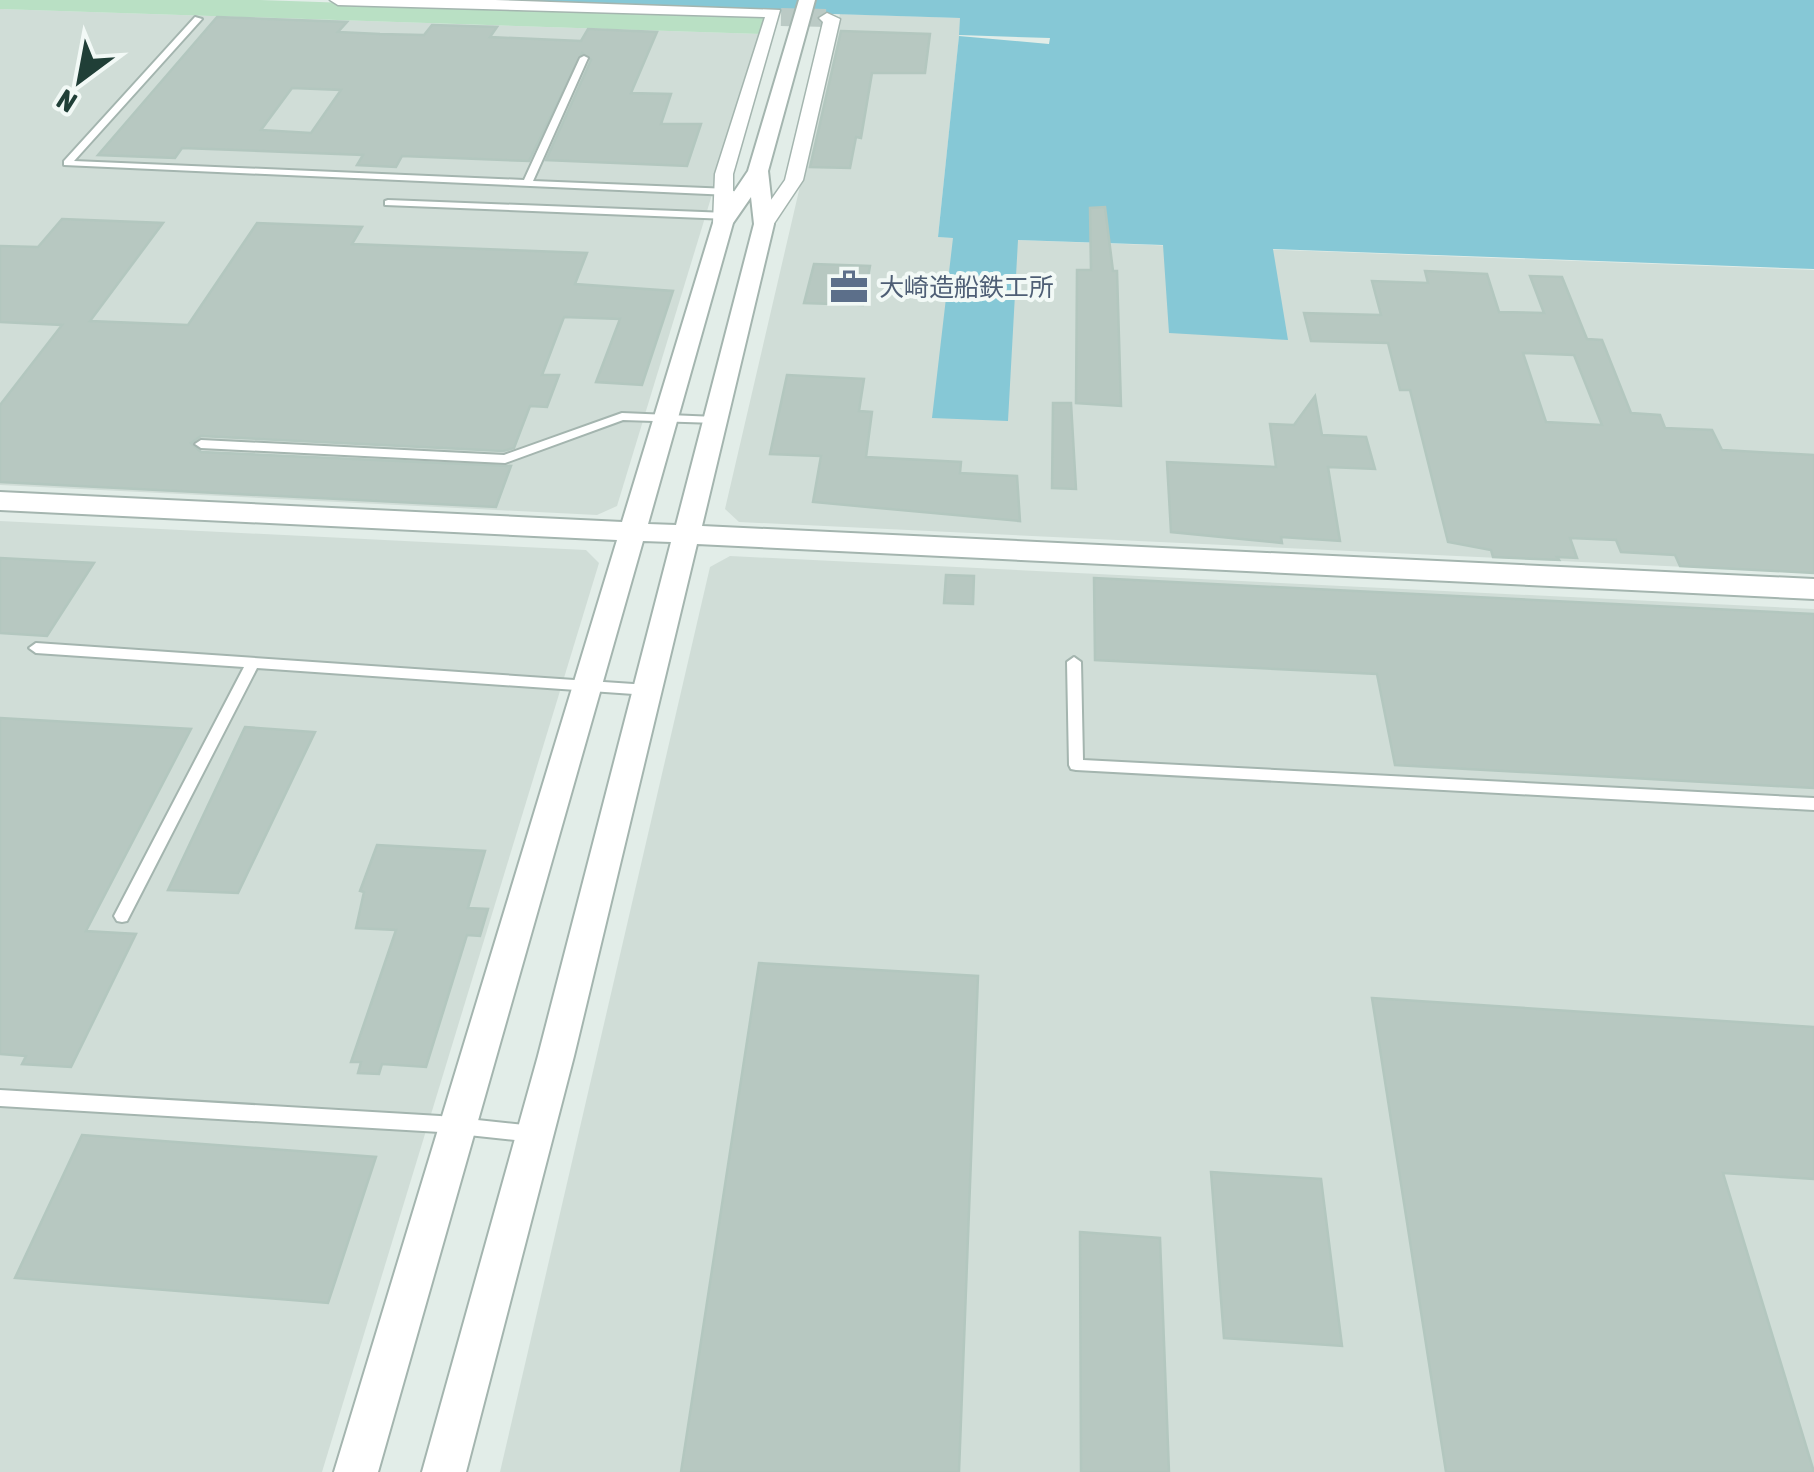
<svg xmlns="http://www.w3.org/2000/svg" width="1814" height="1472" viewBox="0 0 1814 1472" font-family="'Asap Condensed','Noto Sans JP',sans-serif">
	<rect width="100%" height="100%" fill="#e2ede8"/>
	<g fill="#d0ddd7">
		<polygon points="0,9 761,34 617,506 597,515 0,485"/>
		<polygon points="840,14 961,18 938,237 1814,270 1814,573 739,522 725,509"/>
		<polygon points="0,521 586,550 599,563 322,1472 0,1472"/>
		<polygon points="730,556 1814,609 1814,1472 500,1472 710,567"/>
	</g>
	<polygon fill="#b9e0c4" points="0,0 260,0 765,17 761,34 0,9"/>
	<polygon fill="#86c8d6" points="384,0 1814,0 1814,269 1273,249 1288,340 1169,333 1163,245 1018,240 1008,421 932,418 953,238 938,237 959,36 1049,44 1050,38 959,35 960,18"/>
	<g fill="#b7c8c1" stroke="#b3c7bf" stroke-width="2.5" fill-rule="evenodd">
		<path d="M217,17L347,22L338,32L380,34L424,35L432,25L497,27L490,37L581,41L588,29L657,32L631,93L671,94L661,124H701L687,166L546,160L591,60L582,53L529,161L402,156L396,167L357,165L363,155L182,148L175,158L98,155ZM292,88L341,90L311,133L261,130Z"/>
		<polygon points="841,31 930,34 925,73 872,73 861,138 856,137 850,168 810,167"/>
		<polygon points="1105,207 1113,271 1117,271 1121,406 1076,403 1077,270 1091,270 1090,208"/>
		<polygon points="62,219 163,223 90,321 188,325 257,223 362,227 352,244 587,253 575,284 673,291 642,385 596,382 620,319 564,317 542,375 559,375 547,407 530,406 514,448 503,451 201,436 191,443 201,452 511,466 496,507 0,482 0,405 62,325 0,322 0,246 38,247"/>
		<polygon points="814,264 870,266 863,305 804,303"/>
		<path d="M1425,271L1487,274L1499,312L1544,313L1530,276L1562,277L1587,339L1602,340L1631,413L1660,415L1665,428L1712,430L1722,450L1814,455V573L1680,566L1675,555L1621,552L1616,540L1570,538L1577,558L1557,557L1559,560L1493,557L1491,550L1448,542L1410,390H1400L1388,343L1311,341L1304,313L1381,315L1372,281L1428,283ZM1523,353L1574,355L1602,425L1546,422Z"/>
		<polygon points="787,375 864,379 859,411 872,412 866,457 961,462 960,473 1017,476 1020,521 813,502 821,456 770,454"/>
		<polygon points="1315,396 1322,435 1366,437 1375,469 1328,467 1340,541 1281,537 1282,543 1171,532 1167,462 1276,467 1270,424 1294,425"/>
		<polygon points="1053,403 1071,403 1076,489 1052,488"/>
		<polygon points="0,558 94,563 47,636 0,633"/>
		<polygon points="946,575 974,576 973,604 944,603"/>
		<polygon points="1094,578 1814,614 1814,788 1395,765 1377,674 1095,660"/>
		<polygon points="0,718 191,729 86,931 136,934 71,1067 22,1064 26,1056 0,1054"/>
		<polygon points="245,727 315,732 238,893 168,890"/>
		<polygon points="377,845 485,851 468,908 488,909 480,936 467,935 426,1067 382,1064 379,1074 358,1073 361,1062 351,1062 396,930 356,928 364,892 360,891"/>
		<polygon points="759,963 978,976 959,1472 681,1472"/>
		<polygon points="1372,998 1814,1027 1814,1179 1723,1173 1814,1472 1446,1472"/>
		<polygon points="82,1135 376,1157 328,1303 15,1278"/>
		<polygon points="1211,1172 1321,1179 1342,1346 1224,1338"/>
		<polygon points="1080,1232 1160,1238 1169,1472 1081,1472"/>
	</g>
	<g fill="none" stroke-linecap="round" stroke-linejoin="round">
		<polyline stroke="#bbcac5" stroke-width="18" stroke-dasharray="18 9" stroke-linecap="butt" points="781,17 827,18"/>
		<g stroke="#a4b5af" stroke-width="4">
			<g id="service">
				<polygon points="195,17 202,19 74,161 524,180 580,58 584,56 588,58 533,181 730,189 735,192 730,195 64,165 64,161"/>
				<polygon points="388,200 728,213 733,216 728,219 385,205 385,201"/>
				<polygon points="622,413 716,417 722,420 716,423 623,420 505,463 201,448 195,444 201,440 504,455"/>
				<polygon points="36,643 648,685 655,690 648,695 257,668 127,921 122,922 117,921 114,916 244,667 36,653 29,648"/>
				<polygon points="1074,657 1081,662 1083,760 1814,798 1814,810 1076,770 1071,769 1069,765 1067,662"/>
				<polygon points="0,1090 440,1116 534,1126 540,1128 542,1134 540,1140 534,1142 440,1132 0,1106"/>
			</g>
		</g>
		<g stroke="#a4b5af" stroke-width="3">
			<g id="minor">
				<polygon points="330,0 495,0 780,10 733,174 733,223 723,229 713,223 715,174 765,17 338,5"/>
				<polygon points="827,13 840,19 803,180 771,228 757,228 754,224 785,180 823,22 819,18"/>
			</g>
		</g>
		<g stroke="#a4b5af" stroke-width="4">
			<path id="tertiary" d="M799,0H815L768,171L774,224L702,526L1814,579V599L697,544L574,1056L466,1472H422L538,1056L671,542L643,541L378,1472H334L617,540L0,510V492L622,522L713,223L748,171ZM751,197L754,224L676,525L648,524L733,223Z"/>
		</g>
		<use href="#service" fill="#fff" fill-rule="evenodd"/>
		<use href="#minor" fill="#fff" fill-rule="evenodd"/>
		<use href="#tertiary" fill="#fff" fill-rule="evenodd"/>
	</g>
	<defs>
		<g id="office-bare" transform="scale(3)"><path d="M-6-3h4V-5.5h4V-3h4V5H-6ZM-1-4.5V-3h2v-1.5ZM-6 0V1H6V0Z" fill="#5c6f8a" stroke="#f2f9f6" stroke-width="2.5" paint-order="stroke"/></g>
	</defs>
	<g fill-rule="evenodd">
		<use href="#office-bare" x="849" y="287"/>
	</g>
	<g text-anchor="middle" stroke-width="8" stroke-linejoin="round" paint-order="stroke">
		<g font-size="25" fill="#4e5e75" stroke="#f2f9f6" text-anchor="start">
			<text x="879" y="296">大崎造船鉄工所</text>
		</g>
	</g>
	<g transform="translate(80 80) rotate(212)" stroke="#f2f9f6" stroke-width="8" paint-order="stroke">
	<path d="M0-8L18 38L0 25L-18 38Z" fill="#203f37"/>
	<text y="-15" font-size="28" font-weight="bold" text-anchor="middle" fill="#203f37">N</text>
	</g>
</svg>
